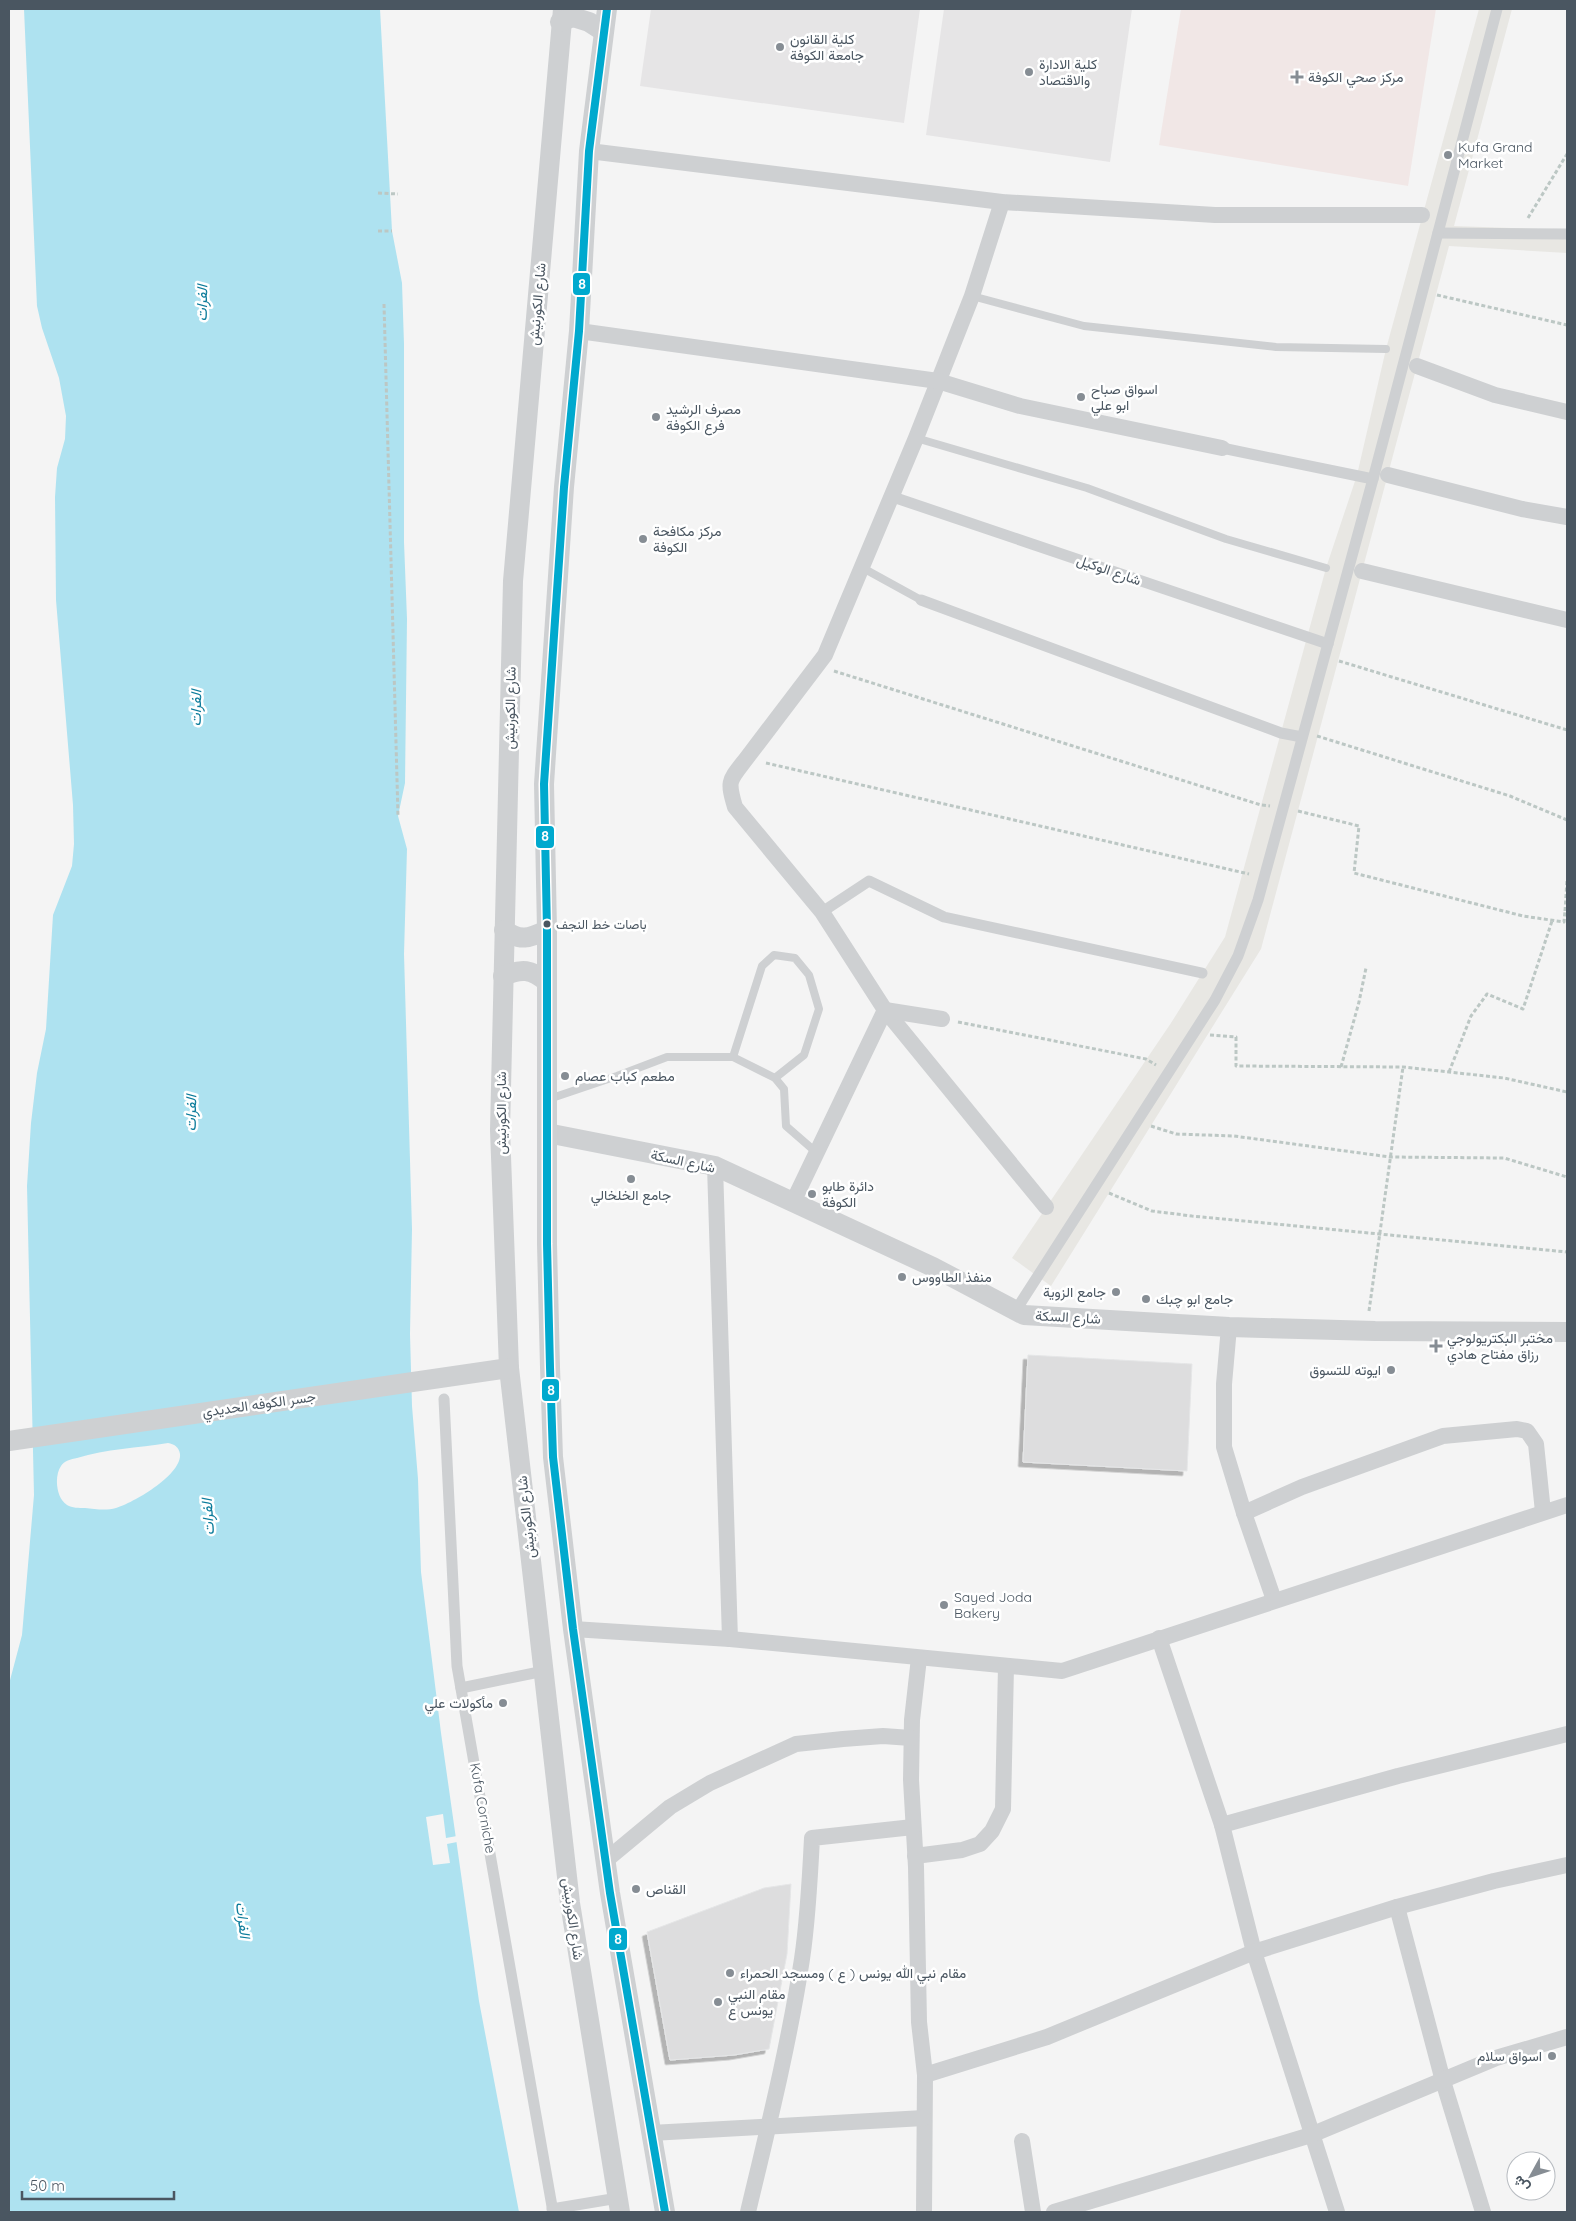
<svg xmlns="http://www.w3.org/2000/svg" width="1576" height="2221" viewBox="0 0 1576 2221" font-family="Quicksand,Vazirmatn,sans-serif">
	<defs>
		<filter id="shadow"><feDropShadow dx="-4.5" dy="4.5" stdDeviation="0" flood-color="#0004"/></filter>
	</defs>
	<rect width="100%" height="100%" fill="#f4f4f4"/>
	<polygon fill="#e8e7e3" points="1479,9 1512,9 1454,226 1567,230 1567,253 1449,246 1261,949 1051,1286 1012,1258 1171,1023 1225,937 1326,568 1357,475 1386,349"/>
	<g fill="#e6e5e6">
		<polygon points="651,9 920,9 904,123 640,86"/>
		<polygon points="944,9 1132,9 1110,162 926,135"/>
	</g>
	<polygon fill="#f1e7e6" points="1181,9 1436,9 1408,186 1159,145"/>
	<path fill="#aee2f0" fill-rule="evenodd" d="M24,9H380L392,231L402,283L404,344V542L407,619L405,783L398,816L407,849L404,954L412,1229L410,1334L412,1406L418,1479L421,1572L441,1733L479,2001L519,2212H9V1684L22,1635L34,1495L27,1186L31,1123L37,1073L46,1029L53,915L72,866L74,844L73,805L56,600L55,497L57,468L65,439L66,416L59,378L42,328L37,306ZM168,1443C174,1444 179,1447 180,1454C182,1475 133,1503 116,1508C106,1511 95,1509 85,1508C79,1508 72,1508 67,1505C56,1498 54,1476 61,1466C64,1461 71,1459 77,1458C106,1449 138,1448 168,1443Z"/>
	<polygon fill="#f4f4f4" points="443,1814 446,1838 457,1836 457,1842 447,1844 450,1863 433,1865 426,1817"/>
	<g fill="#ddddde" stroke="#e5e6e7" filter="url(#shadow)">
		<polygon points="1028,1355 1192,1364 1187,1471 1023,1462"/>
		<polygon points="791,1884 787,1954 769,2049 734,2055 670,2060 647,1932 764,1888"/>
	</g>
	<g fill="none" stroke-linecap="round" stroke-linejoin="round">
		<g stroke="#bcc7c4" stroke-width="3" stroke-dasharray="4 2.5" stroke-linecap="butt">
			<polyline points="378,193 398,194"/>
			<polyline points="1528,218 1567,154"/>
			<polyline points="378,231 392,231"/>
			<polyline points="1437,295 1567,325"/>
			<polyline points="384,304 398,816"/>
			<polyline points="1339,661 1567,730"/>
			<polyline points="834,671 1261,805 1270,806"/>
			<polyline points="1317,736 1510,796 1567,820"/>
			<polyline points="766,763 1249,874"/>
			<polyline points="1298,811 1359,826 1354,873 1523,916 1564,922 1565,911 1567,911"/>
			<polyline points="1565,911 1567,880"/>
			<polyline points="958,1022 1146,1059 1156,1065"/>
			<polyline points="1210,1035 1236,1037 1236,1066 1403,1067 1504,1078 1567,1092"/>
			<polyline points="1341,1067 1359,1002 1366,968"/>
			<polyline points="1449,1072 1471,1016 1487,994 1523,1009 1552,921"/>
			<polyline points="1151,1126 1176,1134 1234,1136 1390,1157 1504,1158 1567,1177"/>
			<polyline points="1109,1193 1152,1211 1192,1216 1567,1252"/>
			<polyline points="1369,1311 1403,1067"/>
		</g>
		<g stroke="#ced0d2" stroke-width="8">
			<polyline points="972,296 1084,326 1276,347 1386,349"/>
			<polyline points="916,438 1087,488 1226,539 1326,568"/>
			<polyline points="861,567 921,600"/>
			<polyline points="733,1057 762,966 774,955 795,958 809,975 819,1009 804,1055 775,1078"/>
			<polyline points="549,1099 617,1076 667,1057 733,1057 775,1078 784,1089 786,1126 817,1153"/>
		</g>
		<g stroke="#ced0d2" stroke-width="11">
			<polyline points="1438,233 1567,234"/>
			<polyline points="1222,448 1373,479"/>
			<polyline points="890,496 1328,644"/>
			<polyline points="921,600 1281,733 1302,737"/>
			<polyline points="822,912 869,881 944,917 1202,973"/>
			<polyline points="1016,1310 1215,1000 1238,956 1258,900 1373,479 1497,9"/>
			<polyline points="444,1399 457,1666 553,2212"/>
			<polyline points="461,1688 544,1671"/>
			<polyline points="552,2209 618,2198"/>
		</g>
		<g stroke="#ced0d2" stroke-width="16">
			<polyline points="589,151 1002,202 1215,215 1422,215"/>
			<path d="M1002,202L972,296L916,438L825,655L746,759C729,781 727,780 735,807L822,912L885,1010L1046,1207"/>
			<polyline points="579,331 938,381 1020,406 1222,448"/>
			<polyline points="1417,366 1495,395 1567,412"/>
			<polyline points="1388,475 1522,509 1567,517"/>
			<polyline points="1362,571 1567,620"/>
			<polyline points="715,1166 730,1639"/>
			<polyline points="793,1202 885,1010 942,1019"/>
			<polyline points="1229,1327 1224,1384 1224,1447 1244,1513 1274,1600"/>
			<polyline points="1244,1513 1302,1487 1443,1436 1517,1429 1527,1431 1536,1444 1543,1512"/>
			<polyline points="573,1629 730,1639 1062,1671 1567,1505"/>
			<polyline points="1159,1638 1222,1825 1254,1952 1337,2212"/>
			<polyline points="919,1658 912,1720 911,1780 916,1867 919,2022 925,2075 924,2212"/>
			<polyline points="1222,1825 1398,1776 1567,1734"/>
			<polyline points="915,1856 962,1850 980,1844 992,1831 1003,1809 1006,1666"/>
			<polyline points="605,1861 670,1807 710,1783 796,1744 843,1739 883,1736 911,1738"/>
			<polyline points="1397,1907 1443,2081 1483,2212"/>
			<polyline points="925,2075 1047,2037 1254,1952 1397,1907 1494,1881 1567,1865"/>
			<polyline points="651,2133 924,2118"/>
			<polyline points="1022,2141 1033,2212"/>
			<path d="M748,2212C768,2128 789,2044 802,1959C808,1919 810,1878 812,1838L913,1827"/>
			<polyline points="1054,2212 1311,2135 1496,2058 1567,2037"/>
		</g>
		<g stroke="#ced0d2" stroke-width="20">
			<polyline points="563,9 513,581 500,1130 509,1368 570,1903 620,2212"/>
			<polyline points="607,9 589,151 579,331 564,487 544,784 547,930 547,1244 550,1367 553,1457 573,1629 610,1893 665,2212"/>
			<polyline points="560,22 573,17 589,22 603,31"/>
			<path d="M504,930C521,942 529,938 547,930"/>
			<path d="M503,976C522,968 531,969 547,982"/>
			<polyline points="547,1133 715,1166 933,1267 1024,1315 1229,1327 1375,1331 1567,1332"/>
			<polyline points="9,1441 509,1368"/>
		</g>
		<g stroke="#fff" stroke-width="11">
			<polyline id="bus-1" points="607,9 589,151 579,331 564,487 544,784 547,930 547,1244 550,1367 553,1457 573,1629 610,1893 665,2212"/>
		</g>
		<use href="#bus-1" stroke="#00a9ce" stroke-width="8"/>
	</g>
	<g fill="#868d94" stroke="#fff" stroke-width="2">
		<circle cx="780" cy="47" r="5"/>
		<circle cx="1029" cy="72" r="5"/>
		<path d="M1294.5 69.5h5v5h5v5h-5v5h-5v-5h-5v-5h5z"/>
		<circle cx="1448" cy="155" r="5"/>
		<circle cx="1081" cy="397" r="5"/>
		<circle cx="656" cy="417" r="5"/>
		<circle cx="643" cy="539" r="5"/>
		<circle cx="565" cy="1076" r="5"/>
		<circle cx="631" cy="1179" r="5"/>
		<circle cx="812" cy="1194" r="5"/>
		<circle cx="902" cy="1277" r="5"/>
		<circle cx="1116" cy="1292" r="5"/>
		<circle cx="1146" cy="1299" r="5"/>
		<path d="M1433.5 1338.5h5v5h5v5h-5v5h-5v-5h-5v-5h5z"/>
		<circle cx="1391" cy="1370" r="5"/>
		<circle cx="944" cy="1605" r="5"/>
		<circle cx="503" cy="1703" r="5"/>
		<circle cx="636" cy="1889" r="5"/>
		<circle cx="730" cy="1973" r="5"/>
		<circle cx="718" cy="2002" r="5"/>
		<circle cx="1552" cy="2056" r="5"/>
	</g>
	<circle fill="#4a5661" stroke="#fff" stroke-width="2" cx="547" cy="924" r="4.5"/>
	<g text-anchor="middle" stroke-width="5" stroke-linejoin="round" paint-order="stroke">
		<g font-size="13" fill="#4a5661" stroke="#fff" text-anchor="start">
			<text x="556" y="929">باصات خط النجف</text>
		</g>
		<g font-size="14" fill="#4a5661" stroke="#fff" text-anchor="start">
			<text x="790" y="44">كلية القانون<tspan x="790" dy="16">جامعة الكوفة</tspan></text>
			<text x="1039" y="69">كلية الادارة<tspan x="1039" dy="16">والاقتصاد</tspan></text>
			<text x="1308" y="82">مركز صحي الكوفة</text>
			<text x="1458" y="152">Kufa Grand<tspan x="1458" dy="16">Market</tspan></text>
			<text x="1091" y="394">اسواق صباح<tspan x="1091" dy="16">ابو علي</tspan></text>
			<text x="666" y="414">مصرف الرشيد<tspan x="666" dy="16">فرع الكوفة</tspan></text>
			<text x="653" y="536">مركز مكافحة<tspan x="653" dy="16">الكوفة</tspan></text>
			<text x="575" y="1081">مطعم كباب عصام</text>
			<text x="822" y="1191">دائرة طابو<tspan x="822" dy="16">الكوفة</tspan></text>
			<text x="631" y="1200" text-anchor="middle">جامع الخلخالي</text>
			<text x="912" y="1282">منفذ الطاووس</text>
			<text x="1106" y="1297" text-anchor="end">جامع الزوية</text>
			<text x="1156" y="1304">جامع ابو چبك</text>
			<text x="1447" y="1343">مختبر البكتريولوجي<tspan x="1447" dy="16">رزاق مفتاح هادي</tspan></text>
			<text x="1381" y="1375" text-anchor="end">ايوته للتسوق</text>
			<text x="954" y="1602">Sayed Joda<tspan x="954" dy="16">Bakery</tspan></text>
			<text x="493" y="1708" text-anchor="end">مأكولات علي</text>
			<text x="646" y="1894">القناص</text>
			<text x="740" y="1978">مقام نبي الله يونس ( ع ) ومسجد الحمراء</text>
			<text x="728" y="1999">مقام النبي<tspan x="728" dy="16">يونس ع</tspan></text>
			<text x="1542" y="2061" text-anchor="end">اسواق سلام</text>
		</g>
		<g font-size="14" fill="#4a5661" stroke="#fff">
			<text transform="translate(537 304) rotate(-85)" y="5">شارع الكورنيش</text>
			<text transform="translate(1109 570) rotate(19)" y="5">شارع الوكيل</text>
			<text transform="translate(510 708) rotate(-89)" y="5">شارع الكورنيش</text>
			<text transform="translate(501 1113) rotate(-90)" y="5">شارع الكورنيش</text>
			<text transform="translate(683 1161) rotate(12)" y="5">شارع السكة</text>
			<text transform="translate(1068 1317) rotate(3)" y="5">شارع السكة</text>
			<text transform="translate(259 1404) rotate(-8)" y="5">جسر الکوفه الحديدي</text>
			<text transform="translate(526 1517) rotate(-96)" y="5">شارع الكورنيش</text>
			<text transform="translate(483 1808) rotate(80)" y="5">Kufa Corniche</text>
			<text transform="translate(573 1919) rotate(82)" y="5">شارع الكورنيش</text>
		</g>
		<g font-size="15" font-style="italic" fill="#0c7c9b" stroke="#fff">
			<text transform="translate(202 303) rotate(-89)" y="5">الفرات</text>
			<text transform="translate(196 708) rotate(-89)" y="5">الفرات</text>
			<text transform="translate(191 1113) rotate(-89)" y="5">الفرات</text>
			<text transform="translate(208 1517) rotate(-94)" y="5">الفرات</text>
			<text transform="translate(243 1920) rotate(83)" y="5">الفرات</text>
		</g>
	</g>
	<g stroke="#fff" stroke-width="2">
		<rect x="572" y="272" width="19" height="24" rx="5" fill="#00a9ce"/>
		<rect x="535" y="825" width="20" height="24" rx="5" fill="#00a9ce"/>
		<rect x="541" y="1378" width="19" height="24" rx="5" fill="#00a9ce"/>
		<rect x="608" y="1927" width="20" height="24" rx="5" fill="#00a9ce"/>
	</g>
	<g font-size="14" text-anchor="middle" font-weight="bold" fill="#fff">
		<text x="582" y="289">8</text>
		<text x="545" y="841">8</text>
		<text x="551" y="1395">8</text>
		<text x="618" y="1944">8</text>
	</g>
	<rect width="1576" height="2221" fill="none" stroke="#4a5661" stroke-width="20"/>
	<g transform="translate(1531 2176) rotate(230)"><circle r="24" fill="#ffffff" stroke="#b7bbc0"/>
	<path d="M0-4L9 19L0 12L-9 19Z" fill="#868d94"/>
	<text y="-8" font-size="14" font-weight="bold" text-anchor="middle" fill="#4a5661">ش</text>
	</g>
	<path d="M22 2191v8h152v-8" fill="none" stroke="#4a5661" stroke-width="2.5"/>
	<text x="30" y="2191" font-size="15" fill="#4a5661" stroke="#ffffff" stroke-width="4" paint-order="stroke">50 m</text>
</svg>
